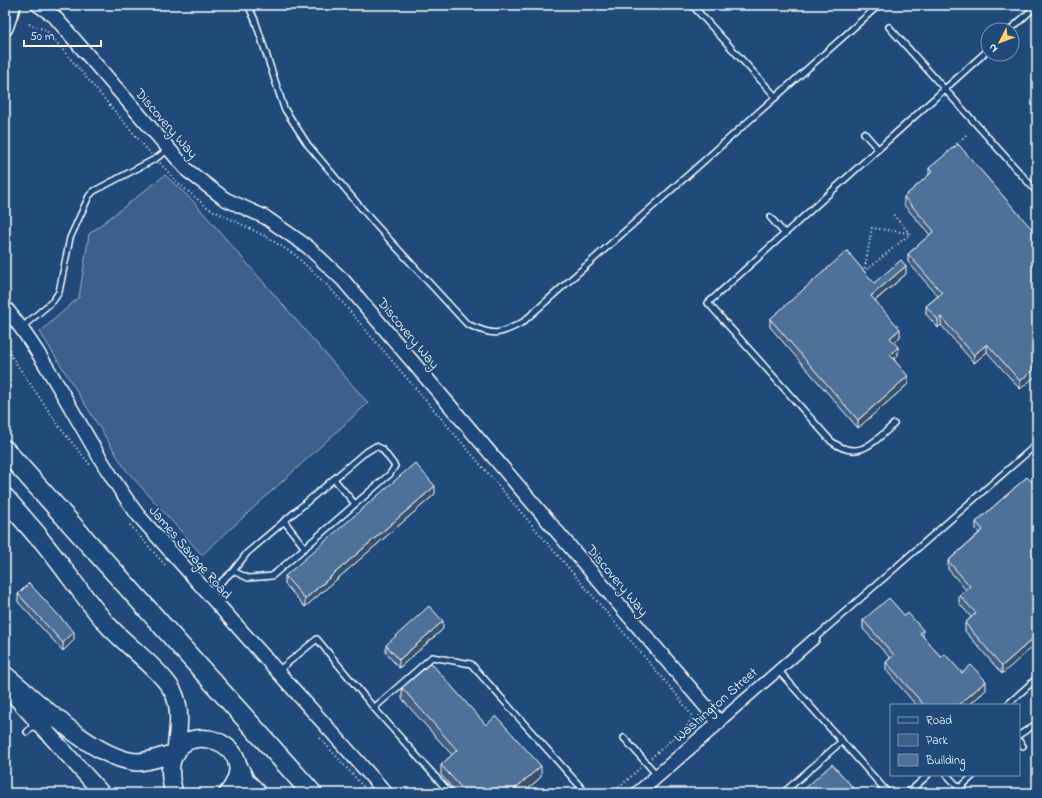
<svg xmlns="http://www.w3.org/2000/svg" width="1042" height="798" viewBox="0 0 1042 798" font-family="'Indie Flower',sans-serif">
	<rect width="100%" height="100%" fill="#1f4a7a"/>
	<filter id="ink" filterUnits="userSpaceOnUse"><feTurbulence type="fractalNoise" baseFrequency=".025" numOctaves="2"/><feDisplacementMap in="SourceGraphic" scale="8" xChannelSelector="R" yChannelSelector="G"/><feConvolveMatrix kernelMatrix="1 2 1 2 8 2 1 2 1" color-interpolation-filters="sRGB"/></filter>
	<g filter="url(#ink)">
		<polygon fill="#3c618b" stroke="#9eb0c5" points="165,175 193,201 368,403 202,555 126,470 40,332 79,297 89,234"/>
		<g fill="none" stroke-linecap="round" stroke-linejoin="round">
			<g stroke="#fff" stroke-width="8">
				<g id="service">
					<path d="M248,5L255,20L284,108L308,145L374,223L467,324C493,336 498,336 523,322L879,5"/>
					<polyline points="692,5 776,97"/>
					<polyline points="889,27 1037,192"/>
					<polyline points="1010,30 1037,5"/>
					<polyline points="864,133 878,149"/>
					<polyline points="770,217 785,234"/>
					<polyline points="21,328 53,301 59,292 70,238 89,196 94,191 155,159 168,150"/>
					<path d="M894,424C873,443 858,462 831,441L708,303L988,50"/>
					<polyline points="334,479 355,504"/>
					<polyline points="284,521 305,548"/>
					<polyline points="5,591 6,592"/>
					<polyline points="209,593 233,571 248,578 272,576 390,474 395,466 382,449 376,446 363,454 247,553 233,571"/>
					<polyline points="814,639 1037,444"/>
					<polyline points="778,670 888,793"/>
					<polyline points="278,671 317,639 374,708 450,793"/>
					<polyline points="1007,705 1037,678"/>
					<polyline points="374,708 432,657 471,664 586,793"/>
					<polyline points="27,732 35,724"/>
					<polyline points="1019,735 1036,724"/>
					<polyline points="624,738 657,775"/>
					<polyline points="1019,741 1023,746"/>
					<polyline points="947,775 964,793"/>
					<polyline points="783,793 842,741"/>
					<polyline points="908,793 928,775"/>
					<polyline points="954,793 974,775"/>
				</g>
			</g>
			<g stroke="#fff" stroke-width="13">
				<polyline id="minor" points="719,722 814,639"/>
			</g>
			<g stroke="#fff" stroke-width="16">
				<g id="tertiary">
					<polyline points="38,5 54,16 188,171 225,199 265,217 308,247 343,280 719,722 638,793"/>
					<path d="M5,307C57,371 88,449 138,515L386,793"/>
				</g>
			</g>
			<g stroke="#fff" stroke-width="18">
				<g id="secondary">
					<polyline points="5,28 13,5"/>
					<polyline points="5,686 102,793"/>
				</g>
			</g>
			<g stroke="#fff" stroke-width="20">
				<g id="trunk">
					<path d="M37,535C62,564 82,596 107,624C125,645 166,673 175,696C182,715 177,735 176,753"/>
					<path d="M5,675C39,702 94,759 137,762C149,762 163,756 176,753"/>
					<polyline points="37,722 47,718 60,720"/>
					<polyline points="237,763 246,781 258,793"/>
					<path d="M174,793C149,706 273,736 228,793"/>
				</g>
			</g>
			<g stroke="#fff" stroke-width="22">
				<g id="motorway">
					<polyline points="5,450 312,793"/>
					<polyline points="5,498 37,535"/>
				</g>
			</g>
			<g stroke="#fff" stroke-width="2" stroke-dasharray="1 3" stroke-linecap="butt">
				<polyline points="29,24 46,30 151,154"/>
				<polyline points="945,155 966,135"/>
				<polyline points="160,163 177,182 208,208 265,236 295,255 330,288 676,694 692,716 688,725 651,758"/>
				<polyline points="847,251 852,257"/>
				<polyline points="864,272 910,234 892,213"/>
				<polyline points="864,272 872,228 909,233"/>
				<polyline points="5,347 61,429 91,466"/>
				<polyline points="130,525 165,565"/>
				<polyline points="320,738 369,793"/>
				<polyline points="613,793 640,768"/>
			</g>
			<use href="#service" stroke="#1f4a7a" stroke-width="5"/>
			<use href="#minor" stroke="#1f4a7a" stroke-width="10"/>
			<use href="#tertiary" stroke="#1f4a7a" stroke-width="13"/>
			<use href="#secondary" stroke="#1f4a7a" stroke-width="15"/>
			<use href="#trunk" stroke="#1f4a7a" stroke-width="17"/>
			<use href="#motorway" stroke="#1f4a7a" stroke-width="19"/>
		</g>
		<g fill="#456182" stroke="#fff">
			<polygon points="929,168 1037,235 1020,389 987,352 974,363 941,325 938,328 926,314 926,306 938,296 908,262 908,254 930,235 904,205 904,197 929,175"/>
			<polygon points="906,274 875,301 900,337 894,342 898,355 894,359 908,384 858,428 770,327 770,319 874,283"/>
			<polygon points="1027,477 1002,674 965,631 965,623 971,617 959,603 959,595 966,590 948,569 948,561 979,533 976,530 976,522"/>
			<polygon points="435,494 305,607 285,584 285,576"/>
			<polygon points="18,594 74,640 63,651 18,602"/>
			<polygon points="863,620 923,637 941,657 986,690 969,705 916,705 886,670 886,662 890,658 863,629"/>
			<polygon points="443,629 399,668 386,653 386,645"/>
			<polygon points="402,688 486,725 541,777 523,793 457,793 441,775 441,765 452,755 402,699"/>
		</g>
		<g fill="#384f6a" stroke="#fff">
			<polygon points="906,266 906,274 871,304 871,296"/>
			<polygon points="941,317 941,325 938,328 938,320"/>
			<polygon points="900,329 900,337 890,346 890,338"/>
			<polygon points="987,344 987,352 974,363 974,355"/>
			<polygon points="898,347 898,355 890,363 890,355"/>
			<polygon points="1037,367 1037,375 1020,389 1020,381"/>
			<polygon points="908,376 908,384 858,428 858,420"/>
			<polygon points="435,486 435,494 305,607 305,599"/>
			<polygon points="443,621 443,629 399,668 399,660"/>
			<polygon points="923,630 923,638 920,633"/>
			<polygon points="74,632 74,640 63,651 63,643"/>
			<polygon points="1037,635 1037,643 1002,674 1002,666"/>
			<polygon points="986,681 986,690 969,705 959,705"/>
			<polygon points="541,766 541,777 523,793 510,793"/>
		</g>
		<g fill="#507197" stroke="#fff">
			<polygon points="958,144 1037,235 1037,367 1020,381 987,344 974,355 941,317 938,320 926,306 942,293 908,254 934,231 904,197 932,172 929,168"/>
			<polygon points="847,251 874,283 901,260 906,266 871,296 900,329 890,338 898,347 890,355 908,376 858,420 770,319"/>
			<polygon points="415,463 435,486 305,599 285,576"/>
			<polygon points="1027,477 1035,485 1037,484 1037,530 1036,530 1037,531 1037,635 1002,666 965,623 976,613 959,595 970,586 948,561 983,530 976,522"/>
			<polygon points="29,583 74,632 63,643 18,594"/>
			<polygon points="889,598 905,616 908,613 923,630 920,633 941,657 945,654 962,673 971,665 986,681 959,705 924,705 886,662 894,655 863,620"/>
			<polygon points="429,606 443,621 399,660 386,645"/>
			<polygon points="431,663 486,725 496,716 541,766 510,793 466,793 441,765 457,750 402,688"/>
			<polygon points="832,764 858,793 800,793"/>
		</g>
	</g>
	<g text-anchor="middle" stroke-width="3.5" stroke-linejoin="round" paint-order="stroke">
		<g font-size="14" fill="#fff" stroke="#1f4a7a">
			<text transform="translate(167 123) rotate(49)" y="5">Discovery Way</text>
			<text transform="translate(409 333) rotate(50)" y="5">Discovery Way</text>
			<text transform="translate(191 552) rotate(49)" y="5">James Savage Road</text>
			<text transform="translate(618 580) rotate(50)" y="5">Discovery Way</text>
			<text transform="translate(715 704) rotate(-41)" y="5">Washington Street</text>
		</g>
	</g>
	<rect width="1042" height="798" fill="none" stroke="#1f4a7a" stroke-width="20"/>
	<rect x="10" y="10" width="1022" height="778" fill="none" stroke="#fff" stroke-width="1.5" filter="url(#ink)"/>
	<rect x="890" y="704" width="130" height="72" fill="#1f4a7a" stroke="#7992af"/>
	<rect x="898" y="717" width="20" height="6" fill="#1f4a7a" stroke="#7992af"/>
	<text x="926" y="724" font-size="12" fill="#ffffff">Road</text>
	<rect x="898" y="734" width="20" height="12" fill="#3c618b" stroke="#7992af"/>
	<text x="926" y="744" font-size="12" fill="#ffffff">Park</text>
	<rect x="898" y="754" width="20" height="12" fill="#507197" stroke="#7992af"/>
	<text x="926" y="764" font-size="12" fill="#ffffff">Building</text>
	<g transform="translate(1000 42) rotate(228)"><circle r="19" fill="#1f4a7a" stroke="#7992af"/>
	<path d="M0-3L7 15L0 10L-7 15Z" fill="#ffd166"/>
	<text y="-6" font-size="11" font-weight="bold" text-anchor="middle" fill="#ffffff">N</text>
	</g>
	<path d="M24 40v6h77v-6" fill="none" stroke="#ffffff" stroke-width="2"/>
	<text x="30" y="40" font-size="12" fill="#ffffff" stroke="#1f4a7a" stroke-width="3" paint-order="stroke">50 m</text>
</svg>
